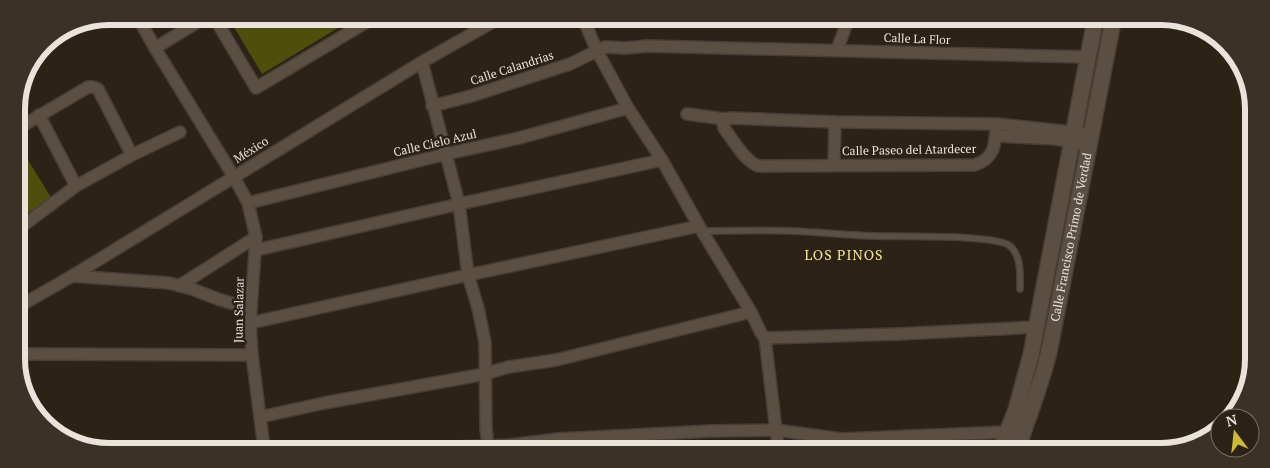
<svg xmlns="http://www.w3.org/2000/svg" width="1270" height="468" viewBox="0 0 1270 468" font-family="'PT Serif',serif">
	<rect width="100%" height="100%" fill="#2c2216"/>
	<g fill="#4e4f0d">
		<polygon points="228,17 356,17 262,74"/>
		<polygon points="17,142 52,199 17,219"/>
	</g>
	<g fill="none" stroke-linecap="round" stroke-linejoin="round">
		<g stroke="#473f37" stroke-width="8">
			<path id="service" d="M702,231C731,231 761,230 790,231C818,232 846,235 874,236C898,237 996,234 1010,246C1022,257 1020,275 1020,289"/>
		</g>
		<g stroke="#473f37" stroke-width="14">
			<g id="minor">
				<polyline points="137,16 155,48 234,177 248,203 256,237 250,323 252,355 264,448"/>
				<polyline points="214,17 256,88 375,17"/>
				<polyline points="583,18 597,51 628,108 662,160 699,226 751,312 761,333 765,338 776,430 779,450"/>
				<polyline points="47,40 48,39"/>
				<polyline points="155,48 206,17"/>
				<polyline points="837,50 848,20"/>
				<polyline points="422,62 459,204 468,275 478,308 485,342 486,428 488,446"/>
				<polyline points="432,106 471,96 570,64 605,47 625,48 648,46 1087,57"/>
				<polyline points="687,114 725,119"/>
				<polyline points="39,115 76,186"/>
				<path d="M996,124C996,142 995,159 974,165L758,166C744,160 733,140 724,128L723,124L725,119L730,118L835,122L996,124L1090,134"/>
				<polyline points="17,129 88,87 93,87 98,89 132,155"/>
				<polyline points="996,136 1057,139 1089,145"/>
				<polyline points="834,165 835,122"/>
				<polyline points="248,203 446,154 519,138 628,108"/>
				<polyline points="17,230 76,186 132,155 180,132"/>
				<polyline points="256,250 459,204 662,160"/>
				<polyline points="72,276 169,283 192,289 218,299 251,309"/>
				<polyline points="179,286 256,237"/>
				<polyline points="18,307 72,276 422,62 500,18"/>
				<polyline points="250,323 468,275 699,226"/>
				<polyline points="765,338 898,334 1036,327"/>
				<polyline points="18,354 252,355"/>
				<polyline points="260,417 324,403 485,374 508,367 556,360 751,312"/>
				<polyline points="264,447 315,448"/>
				<polyline points="429,448 511,445 558,439 711,431 776,430 841,439 1007,432"/>
			</g>
		</g>
		<g stroke="#473f37" stroke-width="18">
			<g id="secondary">
				<polyline points="1000,451 1016,410 1031,355 1095,21"/>
				<path id="s1" d="M1017,451C1028,416 1042,383 1050,347L1113,21"/>
			</g>
		</g>
		<use href="#service" stroke="#5b4f42" stroke-width="5.5"/>
		<use href="#minor" stroke="#5b4f42" stroke-width="11"/>
		<use href="#secondary" stroke="#5b4f42" stroke-width="15"/>
	</g>
	<g text-anchor="middle" stroke-width="5" stroke-linejoin="round" paint-order="stroke">
		<g font-size="12" fill="#eae3db" stroke="#2c2216">
			<text transform="translate(917 39) rotate(2)" y="4">Calle La Flor</text>
			<text transform="translate(512 68) rotate(-18)" y="4">Calle Calandrias</text>
			<text transform="translate(435 143) rotate(-13)" y="4">Calle Cielo Azul</text>
			<text transform="translate(251 150) rotate(-32)" y="4">México</text>
			<text transform="translate(909 150) rotate(-1)" y="4">Calle Paseo del Atardecer</text>
			<text dy="4" stroke="none"><textPath href="#s1" startOffset="221">Calle Francisco Primo de Verdad</textPath></text>
			<text transform="translate(239 310) rotate(-89)" y="4">Juan Salazar</text>
		</g>
		<g font-size="14" letter-spacing="1" fill="#f3e596" stroke="#2c2216">
			<text x="844" y="260">LOS PINOS</text>
		</g>
	</g>
	<path d="M0 0H1270V468H0ZM109 25H1161A84 84 0 0 1 1245 109V359A84 84 0 0 1 1161 443H109A84 84 0 0 1 25 359V109A84 84 0 0 1 109 25Z" fill="#3b3126" fill-rule="evenodd"/>
	<path fill="none" stroke="#eae3db" stroke-width="6" d="M109 25H1161A84 84 0 0 1 1245 109V359A84 84 0 0 1 1161 443H109A84 84 0 0 1 25 359V109A84 84 0 0 1 109 25Z"/>
	<g transform="translate(1235 433) rotate(345)"><circle r="24" fill="#2c2216" stroke="#786f65"/>
	<path d="M0-4L9 19L0 12L-9 19Z" fill="#ceb837"/>
	<text y="-8" font-size="14" font-weight="bold" text-anchor="middle" fill="#eae3db">N</text>
	</g>
</svg>
